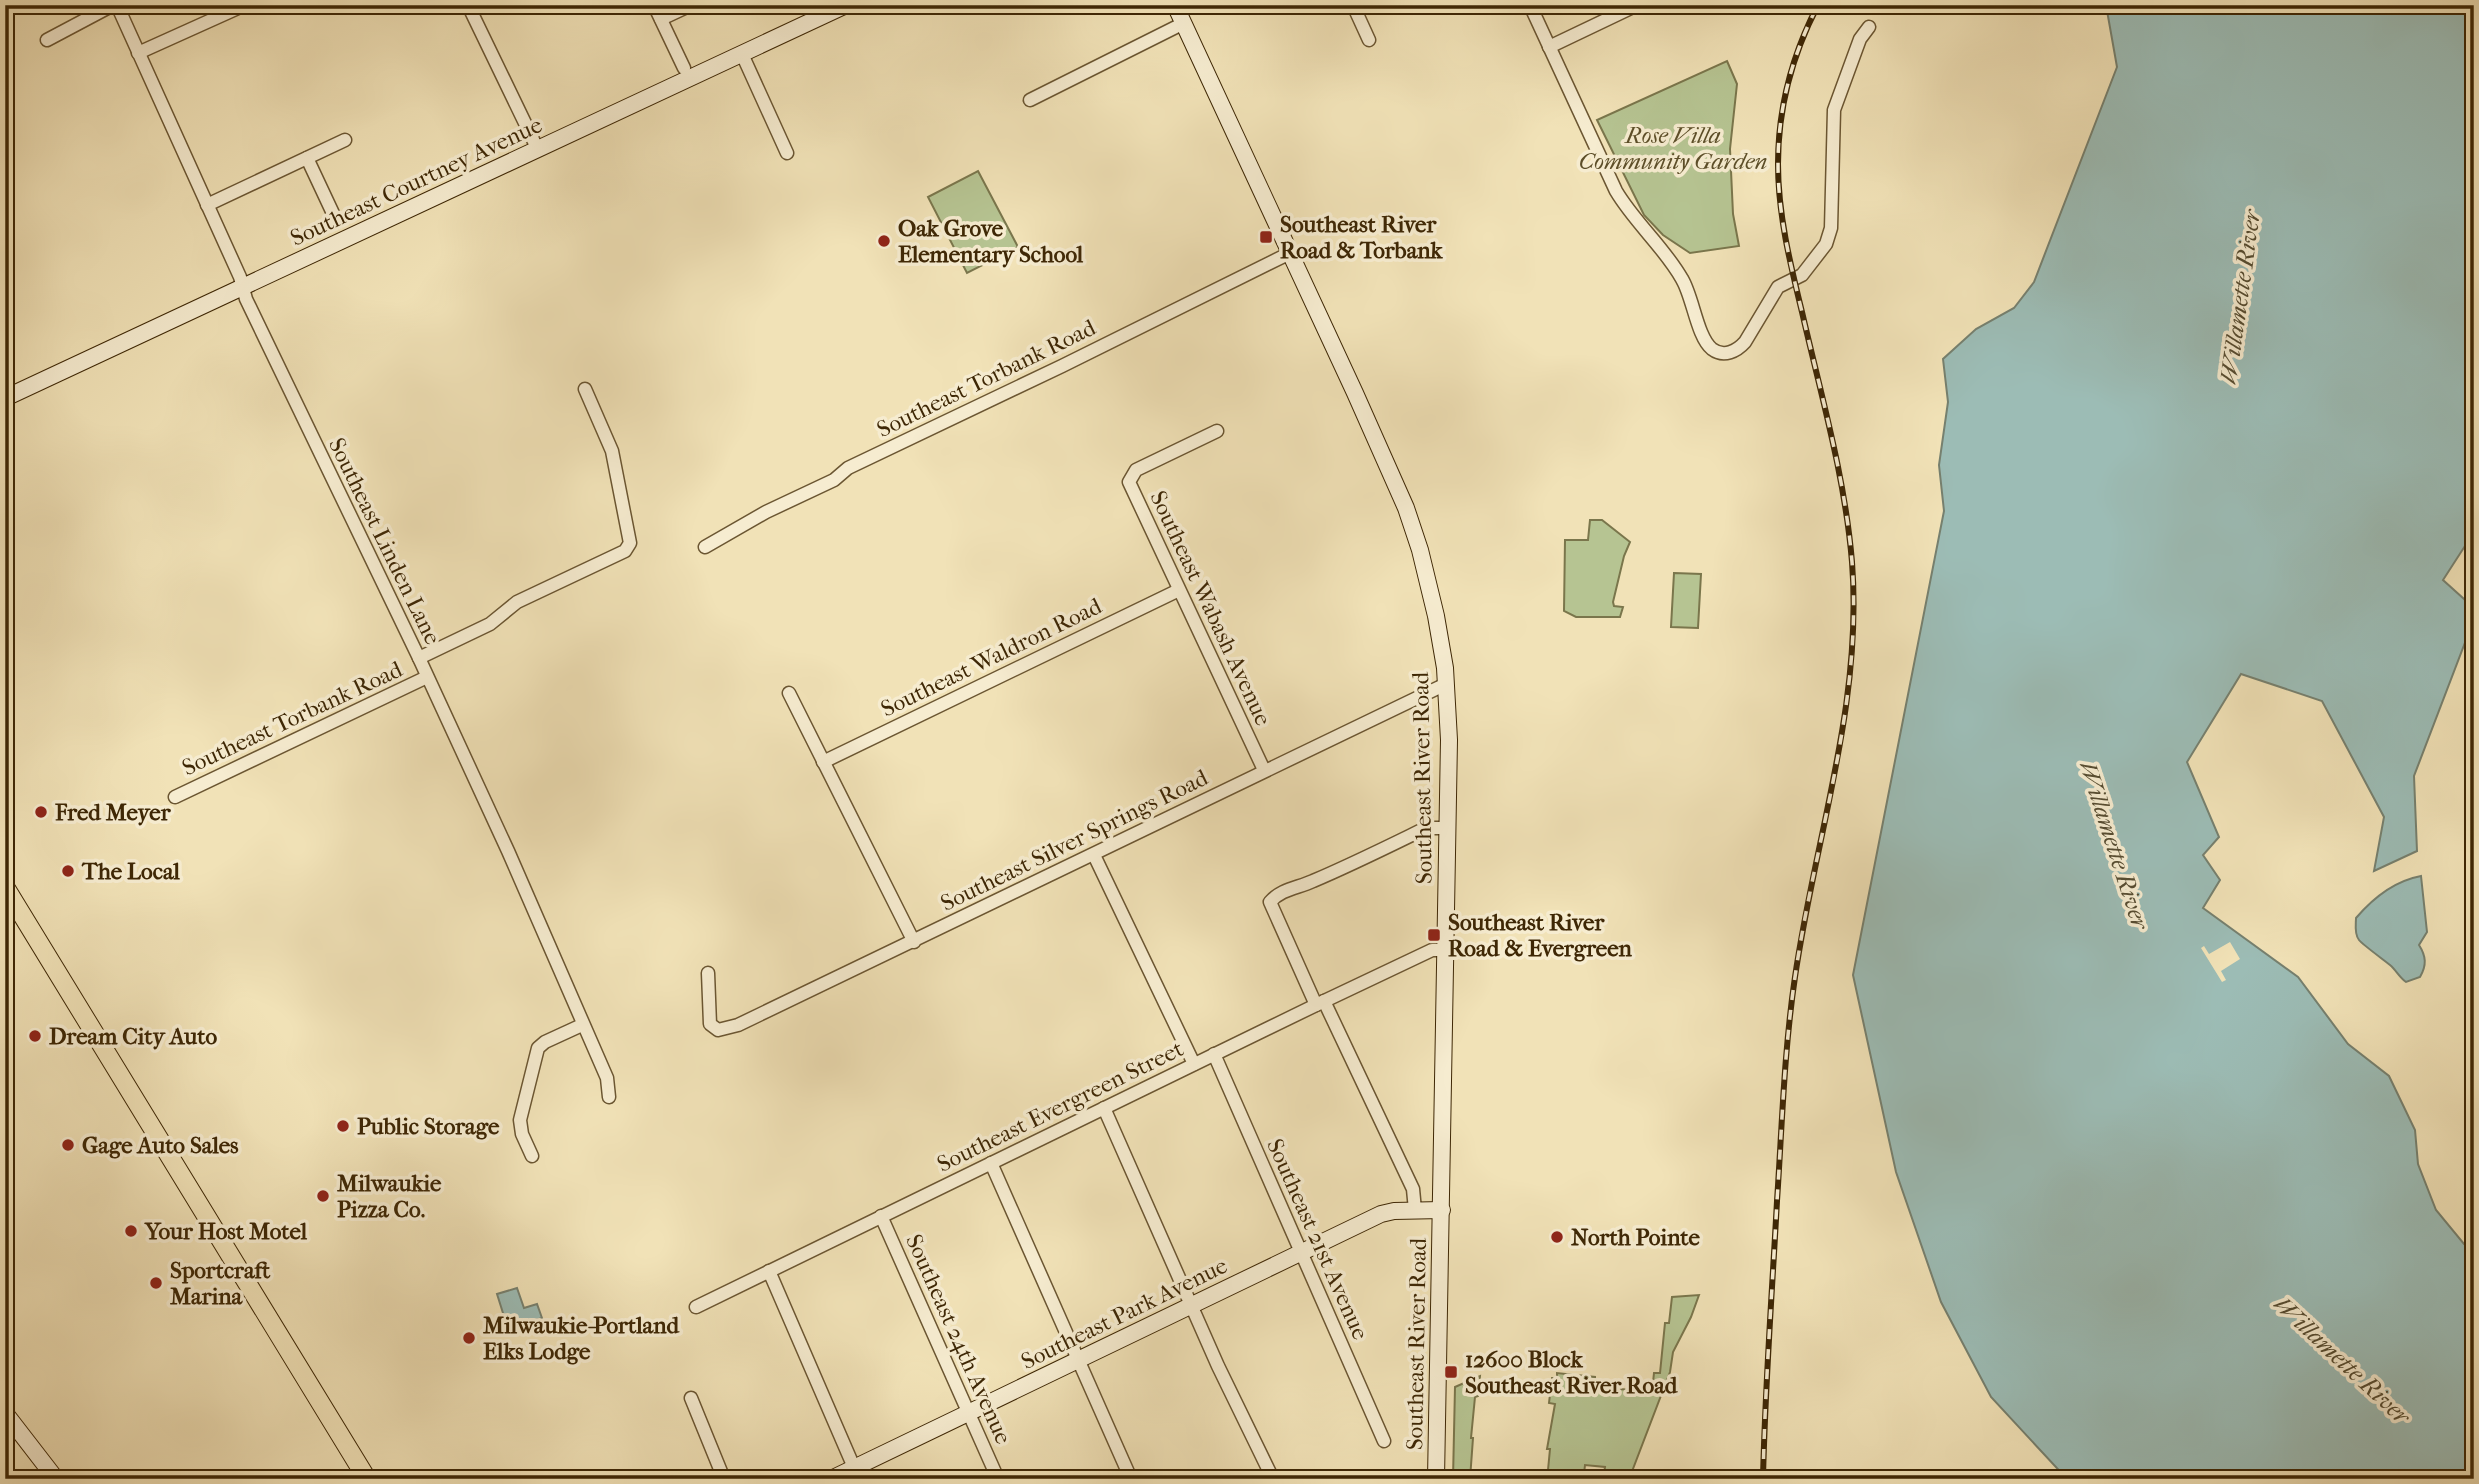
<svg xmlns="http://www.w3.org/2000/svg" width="2479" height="1484" viewBox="0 0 2479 1484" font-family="'IM FELL French Canon',serif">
	<rect width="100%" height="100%" fill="#f1e2b7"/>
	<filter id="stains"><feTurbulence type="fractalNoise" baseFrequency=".00286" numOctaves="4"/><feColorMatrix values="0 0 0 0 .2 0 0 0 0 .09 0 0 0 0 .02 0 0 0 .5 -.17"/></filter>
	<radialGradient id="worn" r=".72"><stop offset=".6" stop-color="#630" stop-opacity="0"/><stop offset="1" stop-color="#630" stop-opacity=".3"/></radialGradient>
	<g fill="#b6c492" stroke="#7a764c" stroke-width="2">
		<polygon points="1727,61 1737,84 1730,149 1733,214 1739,246 1690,253 1663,235 1644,215 1597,120"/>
		<polygon points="978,171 1018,247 967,273 928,197"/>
		<polygon points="1590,520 1602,520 1630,542 1624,556 1613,602 1614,606 1623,607 1620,617 1576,617 1564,611 1565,540 1588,540"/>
		<polygon points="1674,573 1701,574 1698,628 1671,627"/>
		<polygon points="1699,1295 1691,1317 1673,1352 1670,1372 1631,1474 1604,1474 1605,1467 1585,1465 1584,1474 1548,1470 1550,1449 1547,1449 1555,1404 1549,1403 1552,1378 1557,1378 1557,1373 1595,1377 1595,1380 1621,1383 1620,1389 1652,1392 1654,1373 1660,1373 1665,1323 1669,1323 1672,1297"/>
		<polygon points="1480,1376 1478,1396 1475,1397 1471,1438 1473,1438 1470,1479 1453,1479 1455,1387"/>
	</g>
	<g fill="#9cbcb5" stroke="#76806f" stroke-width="2">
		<polygon points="2106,5 2474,5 2474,532 2443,580 2474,608 2474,619 2414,776 2417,851 2374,871 2384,817 2322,701 2241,674 2187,762 2219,837 2203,855 2220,880 2203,908 2298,977 2348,1044 2389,1076 2415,1130 2418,1164 2436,1210 2464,1244 2474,1251 2474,1479 2067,1479 1991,1397 1941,1302 1896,1172 1853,975 1944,511 1939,465 1948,402 1943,359 1976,329 2014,308 2034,282 2117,67"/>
		<path d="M2421,876L2427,932L2419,945C2426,956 2427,965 2420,977L2406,982C2399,977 2396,970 2390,965C2384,960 2363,945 2359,940C2354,934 2356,924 2356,918C2374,897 2394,881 2421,876Z"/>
		<polygon points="517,1288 524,1308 537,1304 542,1318 508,1329 497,1294"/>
	</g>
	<polygon fill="#f1e2b7" points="2230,942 2240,959 2221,971 2226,980 2222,982 2201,948 2204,946 2209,954"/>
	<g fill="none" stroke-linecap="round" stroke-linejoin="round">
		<g stroke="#6b5632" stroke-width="15">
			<g id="street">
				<polyline points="117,5 240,277 246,299 419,658 508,851 607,1078 609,1097"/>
				<polyline points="468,5 538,150"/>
				<polyline points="654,5 684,68"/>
				<polyline points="1353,5 1369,40"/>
				<path d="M1530,5L1616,191C1635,223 1664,247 1682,279C1693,297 1697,337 1712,349C1724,358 1737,351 1745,342L1778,287L1802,275L1826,244L1831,228L1834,110L1860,39L1869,27"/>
				<polyline points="661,19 691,5"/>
				<polyline points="47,40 113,5"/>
				<polyline points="1549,47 1637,5"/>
				<polyline points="138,53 238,8"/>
				<polyline points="742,54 787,153"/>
				<polyline points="1030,100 1184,23"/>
				<polyline points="307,158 337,222"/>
				<polyline points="207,205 345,140"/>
				<polyline points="1217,431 1136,470 1129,482 1264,770"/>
				<polyline points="705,547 766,512 834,480 848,468 1062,366 1290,253"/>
				<polyline points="419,658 490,624 517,602 625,551 630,543 612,451 585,389"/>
				<polyline points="789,693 914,942"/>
				<polyline points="823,762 1179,590"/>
				<polyline points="175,797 427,677"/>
				<polyline points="1094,855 1194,1064"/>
				<polyline points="708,973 710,1024 718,1030 738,1025 1446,684"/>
				<polyline points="1324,1001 1413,1189 1415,1210"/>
				<path d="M1316,1005L1270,902C1281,889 1298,888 1313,881C1351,865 1389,846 1426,828H1447"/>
				<polyline points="1214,1054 1384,1441"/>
				<polyline points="1104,1108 1218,1366 1273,1479"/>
				<polyline points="532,1156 522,1134 520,1120 538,1048 545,1042 582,1025"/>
				<polyline points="991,1163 1131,1479"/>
				<polyline points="881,1216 998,1479"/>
				<polyline points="769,1271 859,1479"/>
				<polyline points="696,1307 1316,1005 1432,950 1446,950"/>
				<polyline points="691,1398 724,1479"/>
			</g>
		</g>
		<g stroke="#3e2705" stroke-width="18">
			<g id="secondary">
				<polyline points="1175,5 1355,393 1406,508 1420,550 1436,616 1445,668 1449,740 1436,1479"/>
				<polyline points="5,398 846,5"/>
				<polyline points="5,1413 56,1479"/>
				<polyline points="831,1479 1381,1214 1394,1211 1442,1210"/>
			</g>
		</g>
		<g stroke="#3e2705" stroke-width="20">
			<polyline id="primary" points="5,887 367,1479"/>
		</g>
		<use href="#street" stroke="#f6ecd0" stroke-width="12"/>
		<use href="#secondary" stroke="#f6ecd0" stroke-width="16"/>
		<use href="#primary" stroke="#f1e2b7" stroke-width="18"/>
		<g stroke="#3e2705" stroke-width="6">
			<path id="rail" d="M1763,1479C1765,1386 1772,1294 1777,1201C1782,1127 1784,1051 1795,977C1815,838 1863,704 1852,562C1845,477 1821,395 1802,312C1790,263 1778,214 1778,164C1778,108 1792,55 1818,5"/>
		</g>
		<use href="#rail" stroke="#f6ecd0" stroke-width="3.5" stroke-dasharray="10" stroke-linecap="butt"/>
	</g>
	<g fill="#8f2418" stroke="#f6ecd0" stroke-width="2.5">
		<rect x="1259" y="230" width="14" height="14" rx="3.5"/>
		<circle cx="884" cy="241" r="7"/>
		<circle cx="41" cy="812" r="7"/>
		<circle cx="68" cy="871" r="7"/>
		<rect x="1427" y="928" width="14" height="14" rx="3.5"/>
		<circle cx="35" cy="1036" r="7"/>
		<circle cx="343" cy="1126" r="7"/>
		<circle cx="68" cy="1145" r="7"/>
		<circle cx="323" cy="1196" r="7"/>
		<circle cx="131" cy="1231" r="7"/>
		<circle cx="1557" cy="1237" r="7"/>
		<circle cx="156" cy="1283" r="7"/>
		<circle cx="469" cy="1338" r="7"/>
		<rect x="1444" y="1365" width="14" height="14" rx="3.5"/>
	</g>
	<g text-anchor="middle" stroke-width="7" stroke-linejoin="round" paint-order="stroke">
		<g font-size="23" font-style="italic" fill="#5c4e28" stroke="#f6ecd0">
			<text x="1673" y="143">Rose Villa<tspan x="1673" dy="26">Community Garden</tspan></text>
		</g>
		<g font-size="23" fill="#3e2705" stroke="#f6ecd0">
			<text transform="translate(416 181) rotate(-25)" y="8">Southeast Courtney Avenue</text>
			<text transform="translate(986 378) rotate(-26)" y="8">Southeast Torbank Road</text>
			<text transform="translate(385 541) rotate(64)" y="8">Southeast Linden Lane</text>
			<text transform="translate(1211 608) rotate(65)" y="8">Southeast Wabash Avenue</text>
			<text transform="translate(991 657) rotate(-26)" y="8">Southeast Waldron Road</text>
			<text transform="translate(292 718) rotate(-25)" y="8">Southeast Torbank Road</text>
			<text transform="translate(1422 778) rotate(-91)" y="8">Southeast River Road</text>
			<text transform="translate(1074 840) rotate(-26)" y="8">Southeast Silver Springs Road</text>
			<text transform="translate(1060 1106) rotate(-26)" y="8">Southeast Evergreen Street</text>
			<text transform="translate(1318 1239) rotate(66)" y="8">Southeast 21st Avenue</text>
			<text transform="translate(1124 1313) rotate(-26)" y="8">Southeast Park Avenue</text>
			<text transform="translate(959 1339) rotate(66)" y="8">Southeast 24th Avenue</text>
			<text transform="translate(1416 1344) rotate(-89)" y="8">Southeast River Road</text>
		</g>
		<g font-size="23" font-weight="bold" fill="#3e2705" stroke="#f6ecd0" text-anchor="start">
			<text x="1280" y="232">Southeast River<tspan x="1280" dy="26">Road &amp; Torbank</tspan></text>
			<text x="898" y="236">Oak Grove<tspan x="898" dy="26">Elementary School</tspan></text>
			<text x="55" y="820">Fred Meyer</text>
			<text x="82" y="879">The Local</text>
			<text x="1448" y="930">Southeast River<tspan x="1448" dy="26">Road &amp; Evergreen</tspan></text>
			<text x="49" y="1044">Dream City Auto</text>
			<text x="357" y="1134">Public Storage</text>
			<text x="82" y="1153">Gage Auto Sales</text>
			<text x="337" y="1191">Milwaukie<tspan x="337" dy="26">Pizza Co.</tspan></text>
			<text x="145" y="1239">Your Host Motel</text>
			<text x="1571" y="1245">North Pointe</text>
			<text x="170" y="1278">Sportcraft<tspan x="170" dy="26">Marina</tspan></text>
			<text x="483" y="1333">Milwaukie-Portland<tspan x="483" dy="26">Elks Lodge</tspan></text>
			<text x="1465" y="1367">12600 Block<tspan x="1465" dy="26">Southeast River Road</tspan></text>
		</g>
		<g font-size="24" font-style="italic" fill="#564c31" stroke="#f6ecd0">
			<text transform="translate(2240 297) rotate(-82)" y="8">Willamette River</text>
			<text transform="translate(2114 845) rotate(72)" y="8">Willamette River</text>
			<text transform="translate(2342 1360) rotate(43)" y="8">Willamette River</text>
		</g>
	</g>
	<rect width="2479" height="1484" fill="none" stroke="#f1e2b7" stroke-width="28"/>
	<rect x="7" y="7" width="2465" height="1470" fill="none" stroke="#3e2705" stroke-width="3.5"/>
	<rect x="14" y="14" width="2451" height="1456" fill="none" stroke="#3e2705" stroke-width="2"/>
	<rect width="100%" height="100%" filter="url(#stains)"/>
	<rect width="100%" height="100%" fill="url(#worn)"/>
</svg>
